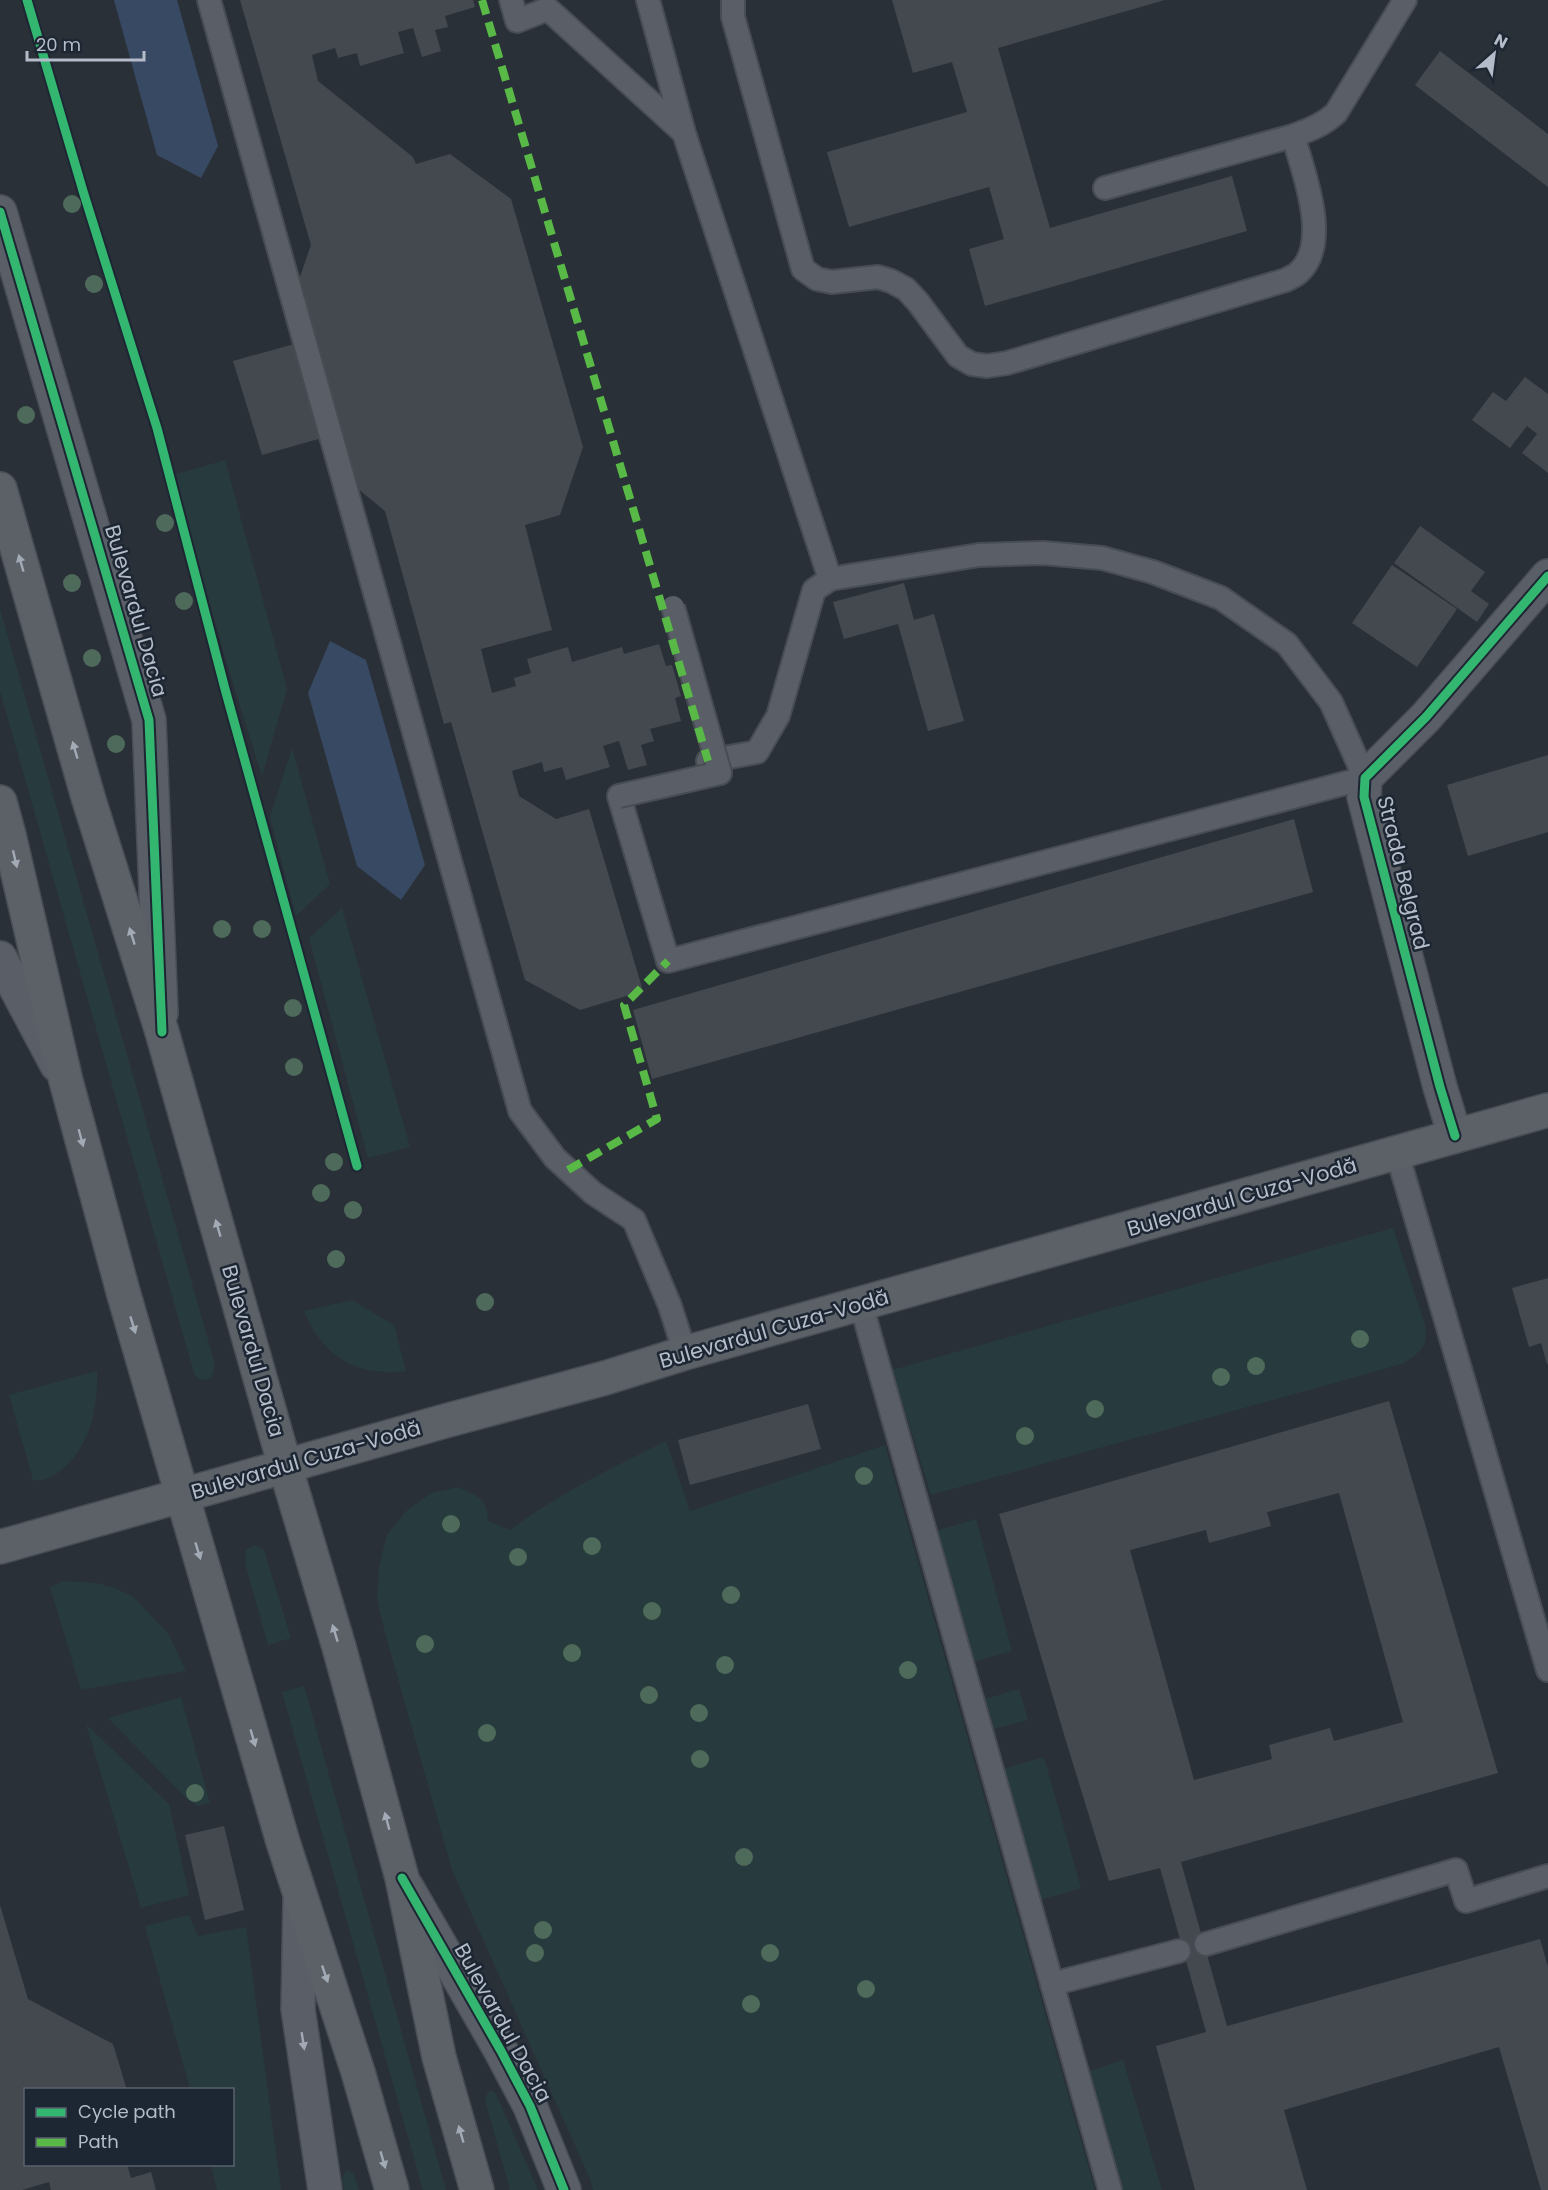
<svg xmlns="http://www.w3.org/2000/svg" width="1548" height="2190" viewBox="0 0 1548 2190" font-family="Poppins,sans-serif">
	<rect width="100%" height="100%" fill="#2a3038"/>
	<g fill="#273a3e">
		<polygon points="225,460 287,689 262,776 229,671 173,475"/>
		<polygon points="0,609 215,1364 212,1377 205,1380 198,1379 194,1373 0,691"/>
		<polygon points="292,748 330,884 296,916 270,817"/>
		<polygon points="342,908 410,1147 368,1158 309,938"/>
		<path d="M1393,1228L1425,1325C1429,1348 1419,1353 1402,1364L931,1495L892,1370Z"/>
		<path d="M352,1300L394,1325L406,1371C357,1377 323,1357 304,1311Z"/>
		<path d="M97,1371C98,1409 90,1448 59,1472C51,1478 43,1481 33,1480L9,1395Z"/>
		<path d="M666,1441L690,1511L885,1445L1095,2190H593L590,2179L452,1870L384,1629L377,1598L379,1566L387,1535L405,1512L431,1493L458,1487C477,1496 488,1498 488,1521L510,1530C558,1494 612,1468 666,1441Z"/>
		<polygon points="976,1519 1012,1651 972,1662 936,1531"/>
		<polygon points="255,1545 264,1550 291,1638 268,1645 245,1563 246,1550"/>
		<polygon points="63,1581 97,1583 115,1588 132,1596 168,1633 186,1671 81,1690 50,1587"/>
		<polygon points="304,1686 446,2190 423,2190 282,1692"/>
		<polygon points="1019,1689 1028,1720 994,1729 985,1699"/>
		<polygon points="181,1697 210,1803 198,1806 188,1800 108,1718"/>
		<polygon points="86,1724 169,1804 189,1895 141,1908"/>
		<polygon points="1044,1757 1081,1888 1040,1900 1004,1769"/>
		<polygon points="189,1915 198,1936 246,1927 281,2190 217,2190 211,2165 232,2164 232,2090 190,2089 145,1926"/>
		<polygon points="1123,2060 1162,2190 1122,2190 1086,2072"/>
		<polygon points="492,2091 496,2094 538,2190 510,2190 485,2100 488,2092"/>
		<polygon points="346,2170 353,2173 359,2190 344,2190 342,2180"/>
	</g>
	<g fill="#384963">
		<polygon points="114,0 177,0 218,146 201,178 157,155"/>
		<polygon points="330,641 366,660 425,865 401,900 357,866 308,693"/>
	</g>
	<g fill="#444950" fill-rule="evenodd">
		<polygon points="240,0 473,0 475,7 445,16 448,27 435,30 441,51 422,57 413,28 398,32 404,53 360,66 357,53 338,58 335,48 312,55 318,81 413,157 416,164 450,154 511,199 583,447 560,515 525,525 552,630 481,649 492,693 516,686 514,678 531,673 527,659 568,647 572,662 622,647 624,654 659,644 666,666 672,665 681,696 675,698 681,721 650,729 654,741 641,745 647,765 628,770 619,741 603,746 610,767 566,780 562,767 544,772 542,762 512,771 519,796 556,819 589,809 643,991 580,1010 525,980 451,722 444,724 385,511 330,466 322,438 262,455 233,361 294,344 286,317 311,245"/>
		<polygon points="892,0 1165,0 998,48 1050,228 1232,176 1247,231 985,306 969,249 1004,239 989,187 849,227 827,152 967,112 952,62 913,73"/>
		<polygon points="1440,51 1548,134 1548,187 1415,85"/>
		<polygon points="1525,377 1548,394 1548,473 1522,453 1537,434 1527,426 1510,448 1472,420 1493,392 1506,401"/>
		<polygon points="1420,526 1485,572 1471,591 1489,604 1477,622 1394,563"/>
		<polygon points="1392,565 1457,609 1417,667 1352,623"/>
		<polygon points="904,583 914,620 934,614 964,721 928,731 898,624 844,639 833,602"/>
		<polygon points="1548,755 1548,832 1468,856 1447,785"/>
		<polygon points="1294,819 1313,892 652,1079 633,1010"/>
		<polygon points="1548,1278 1548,1364 1547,1364 1541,1343 1529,1347 1512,1288"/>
		<path d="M1389,1401L1498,1773L1181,1862L1227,2026L1540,1939L1548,1967V2190H1541L1499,2047L1284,2110L1307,2190H1195L1156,2046L1206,2032L1160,1868L1109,1881L1063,1731L999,1514ZM1339,1493L1403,1722L1334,1741L1330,1728L1269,1745L1272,1759L1194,1780L1130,1550L1206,1530L1209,1543L1271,1526L1267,1512Z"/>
		<polygon points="808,1404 821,1449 690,1485 678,1440"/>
		<polygon points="224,1826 244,1910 205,1920 185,1835"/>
		<polygon points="0,1905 28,1999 113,2044 126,2087 124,2090 26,2090 26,2164 127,2164 131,2178 151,2172 156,2190 51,2190 49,2182 22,2190 0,2190"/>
	</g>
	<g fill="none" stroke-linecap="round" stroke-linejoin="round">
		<g stroke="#484c53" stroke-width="26">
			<g id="service">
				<polyline points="209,0 520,1111 555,1158 593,1193 634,1220 670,1306 685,1353"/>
				<polyline points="511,0 517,21 548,9 683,132"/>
				<polyline points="648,0 684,133 830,579"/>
				<path d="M733,0V17L803,269L817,279L832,282L878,277L891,281L906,289L918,302L958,356L972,364L987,366L1007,363L1286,280C1289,278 1295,276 1298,273C1332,244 1303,171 1293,136"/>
				<path d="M1105,188L1293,136C1309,130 1323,125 1336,113L1405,0"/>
				<polyline points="619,796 668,961 1365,778 1331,702 1287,644 1221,598 1153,572 1102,558 1043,553 979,555 830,579 814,590 778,716 757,752 708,761"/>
				<polyline points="1397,1153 1548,1670"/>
				<polyline points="861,1304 1110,2190"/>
				<polyline points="1206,1944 1456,1870 1466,1901 1548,1876"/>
				<polyline points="1052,1984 1179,1951"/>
			</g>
		</g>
		<g stroke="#484c53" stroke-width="36">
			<g id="minor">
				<polyline points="0,212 149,720 161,1013"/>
				<polyline points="0,958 57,1065"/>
				<polyline points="1455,1136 1440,1087 1364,797 1365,778 1426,717 1548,576"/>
				<polyline points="406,1886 501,2051 530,2106 564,2190"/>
				<polyline points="300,1900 298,2009 325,2190"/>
			</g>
		</g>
		<g stroke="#484c55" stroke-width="36">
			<g id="primary">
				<polyline points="0,489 88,797 162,1032 285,1466 339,1647 402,1878 439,2057 477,2190"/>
				<polyline points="0,802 9,835 66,1081 124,1295 283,1842 358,2072 392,2190"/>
				<polyline points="0,1547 445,1421 605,1378 685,1353 1548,1110"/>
			</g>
		</g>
		<use href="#service" stroke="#5a5e66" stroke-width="22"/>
		<use href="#minor" stroke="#5a5e66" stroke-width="33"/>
		<use href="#primary" stroke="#5c6168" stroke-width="33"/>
		<g stroke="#484c53" stroke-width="26" stroke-linecap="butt">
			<polyline id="service-bridge" points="619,796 720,773 673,607"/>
		</g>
		<use href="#service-bridge" stroke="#5a5e66" stroke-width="22"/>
		<g stroke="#58b947" stroke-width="8" stroke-dasharray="15 8" stroke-linecap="butt">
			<polyline points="482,0 708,761"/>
			<polyline points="568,1170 657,1119 624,1005 668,961"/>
		</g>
		<g stroke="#1d2633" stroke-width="13">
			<g id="cycleway">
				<polyline points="27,0 83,191 157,428 225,689 357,1166"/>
				<polyline points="0,212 149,720 162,1032"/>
				<polyline points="1455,1136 1440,1087 1364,797 1365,778 1426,717 1548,576"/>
				<polyline points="402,1878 501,2051 530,2106 564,2190"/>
			</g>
		</g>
		<use href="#cycleway" stroke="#33b770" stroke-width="9"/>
	</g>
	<g fill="#4e6a5a">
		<circle cx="72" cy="204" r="9"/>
		<circle cx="94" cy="284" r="9"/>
		<circle cx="26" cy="415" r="9"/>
		<circle cx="165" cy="523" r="9"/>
		<circle cx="72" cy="583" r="9"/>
		<circle cx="184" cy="601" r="9"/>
		<circle cx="92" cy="658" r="9"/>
		<circle cx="116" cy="744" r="9"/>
		<circle cx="222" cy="929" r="9"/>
		<circle cx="262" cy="929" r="9"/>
		<circle cx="293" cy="1008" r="9"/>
		<circle cx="294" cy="1067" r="9"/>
		<circle cx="334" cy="1162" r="9"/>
		<circle cx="321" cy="1193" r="9"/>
		<circle cx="353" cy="1210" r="9"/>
		<circle cx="336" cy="1259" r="9"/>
		<circle cx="485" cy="1302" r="9"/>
		<circle cx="1360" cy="1339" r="9"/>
		<circle cx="1256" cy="1366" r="9"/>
		<circle cx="1221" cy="1377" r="9"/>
		<circle cx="1095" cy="1409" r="9"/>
		<circle cx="1025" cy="1436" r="9"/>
		<circle cx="864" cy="1476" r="9"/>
		<circle cx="451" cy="1524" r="9"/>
		<circle cx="592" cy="1546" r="9"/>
		<circle cx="518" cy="1557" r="9"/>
		<circle cx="731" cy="1595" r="9"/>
		<circle cx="652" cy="1611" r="9"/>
		<circle cx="425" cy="1644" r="9"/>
		<circle cx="572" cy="1653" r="9"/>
		<circle cx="725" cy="1665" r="9"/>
		<circle cx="908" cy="1670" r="9"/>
		<circle cx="649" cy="1695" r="9"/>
		<circle cx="699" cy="1713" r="9"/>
		<circle cx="487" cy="1733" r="9"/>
		<circle cx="700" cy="1759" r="9"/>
		<circle cx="195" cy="1793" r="9"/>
		<circle cx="744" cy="1857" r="9"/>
		<circle cx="543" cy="1930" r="9"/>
		<circle cx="535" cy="1953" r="9"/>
		<circle cx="770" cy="1953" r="9"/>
		<circle cx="866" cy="1989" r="9"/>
		<circle cx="751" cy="2004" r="9"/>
	</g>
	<defs><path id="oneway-solid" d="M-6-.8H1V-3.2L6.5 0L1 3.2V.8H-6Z" transform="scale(1.5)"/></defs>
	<g fill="#a2aab6">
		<use href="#oneway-solid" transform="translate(21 563) rotate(-106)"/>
		<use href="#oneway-solid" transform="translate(75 750) rotate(-106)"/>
		<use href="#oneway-solid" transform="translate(15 859) rotate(77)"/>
		<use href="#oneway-solid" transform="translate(132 936) rotate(-107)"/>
		<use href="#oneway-solid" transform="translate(81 1138) rotate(75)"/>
		<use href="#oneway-solid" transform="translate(218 1228) rotate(-106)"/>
		<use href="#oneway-solid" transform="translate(133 1325) rotate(73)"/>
		<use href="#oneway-solid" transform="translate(198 1551) rotate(73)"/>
		<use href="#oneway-solid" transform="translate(335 1633) rotate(-107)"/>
		<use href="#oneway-solid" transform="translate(253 1738) rotate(74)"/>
		<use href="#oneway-solid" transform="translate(387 1821) rotate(-105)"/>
		<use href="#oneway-solid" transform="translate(325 1974) rotate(71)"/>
		<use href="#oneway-solid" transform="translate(461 2134) rotate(-106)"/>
		<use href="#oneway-solid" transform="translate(383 2160) rotate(74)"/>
	</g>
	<use fill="#a2a9b5" href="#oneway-solid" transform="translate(303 2041) rotate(81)"/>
	<g text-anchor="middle" stroke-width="5" stroke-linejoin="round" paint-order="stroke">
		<g font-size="21" fill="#b4bcc9" stroke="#1d2633">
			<text transform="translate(136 611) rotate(74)" y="7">Bulevardul Dacia</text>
			<text transform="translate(1403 873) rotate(76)" y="7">Strada Belgrad</text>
			<text transform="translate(1242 1197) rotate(-16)" y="7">Bulevardul Cuza-Vodă</text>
			<text transform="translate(774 1329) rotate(-16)" y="7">Bulevardul Cuza-Vodă</text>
			<text transform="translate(253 1351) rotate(74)" y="7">Bulevardul Dacia</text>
			<text transform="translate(306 1460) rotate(-16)" y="7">Bulevardul Cuza-Vodă</text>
			<text transform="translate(503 2023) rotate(61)" y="7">Bulevardul Dacia</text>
		</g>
	</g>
	<rect x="24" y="2088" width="210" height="78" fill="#1d2633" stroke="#59626f" stroke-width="1.5"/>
	<rect x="36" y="2108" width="30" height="9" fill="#33b770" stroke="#59626f" stroke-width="1.5"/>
	<text x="78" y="2118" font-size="18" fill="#b4bcc9">Cycle path</text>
	<rect x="36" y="2138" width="30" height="9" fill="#58b947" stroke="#59626f" stroke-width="1.5"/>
	<text x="78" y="2148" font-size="18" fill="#b4bcc9">Path</text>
	<g transform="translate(1494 54) rotate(28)" stroke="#1d2633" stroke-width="4.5" paint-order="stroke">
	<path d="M0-4.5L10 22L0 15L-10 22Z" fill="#b4bcc9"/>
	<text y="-9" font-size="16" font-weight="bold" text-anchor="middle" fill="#b4bcc9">N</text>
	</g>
	<path d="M27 51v9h117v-9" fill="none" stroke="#b4bcc9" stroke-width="3"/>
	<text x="36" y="51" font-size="18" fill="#b4bcc9" stroke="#1d2633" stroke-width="4.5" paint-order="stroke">20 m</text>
</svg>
